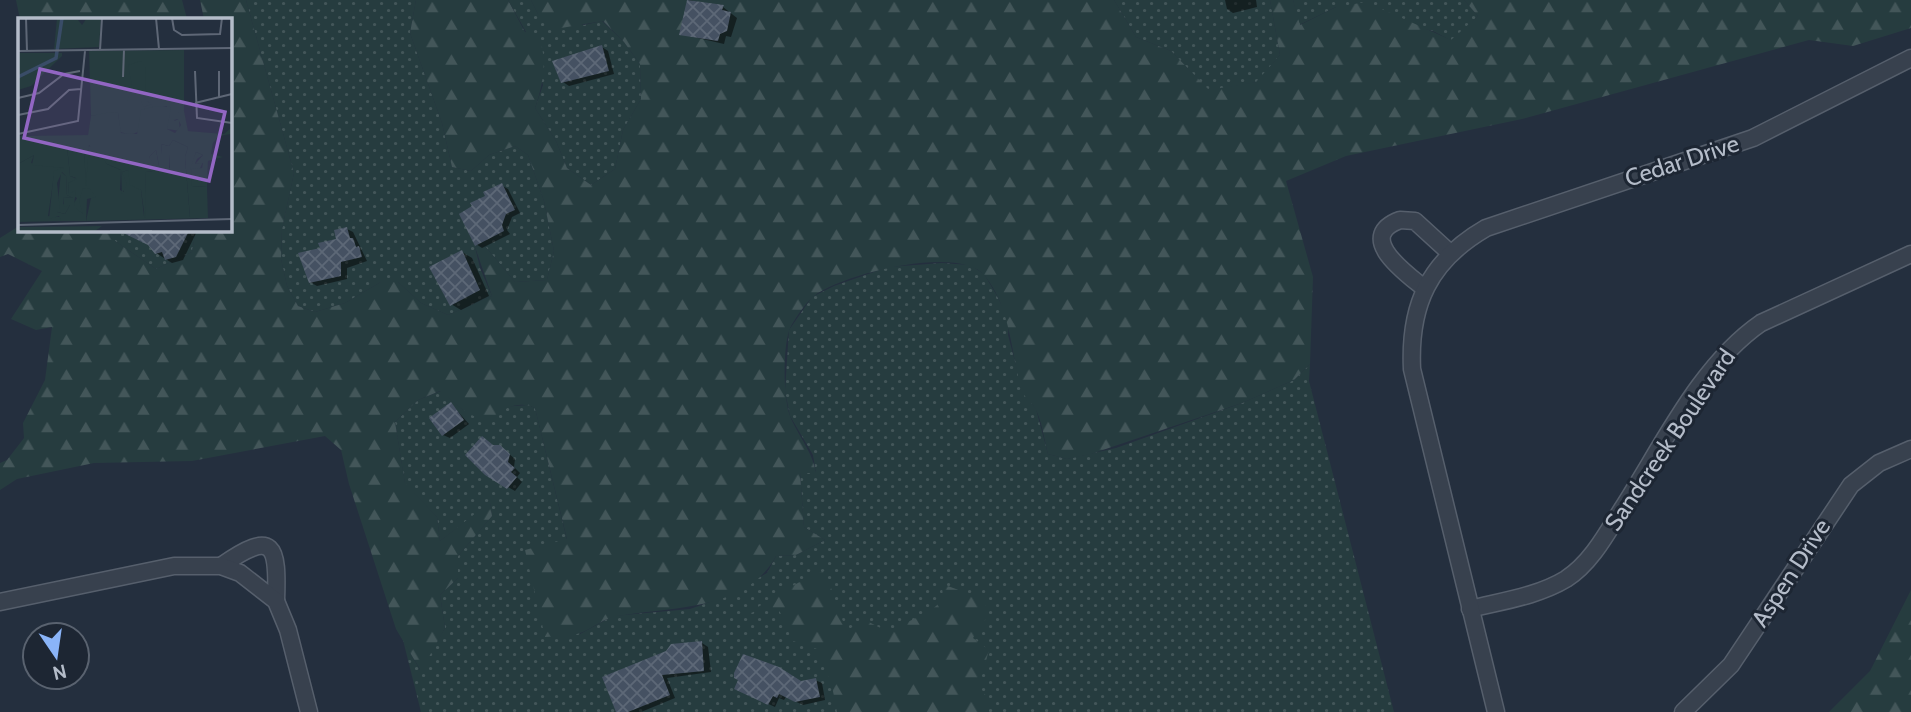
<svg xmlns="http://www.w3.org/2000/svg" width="1911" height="712" viewBox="0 0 1911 712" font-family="Cabin,sans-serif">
	<defs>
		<pattern id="green-dots" width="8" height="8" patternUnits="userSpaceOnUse" patternTransform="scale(1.75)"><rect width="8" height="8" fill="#263c3f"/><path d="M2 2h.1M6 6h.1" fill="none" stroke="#435659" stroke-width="1.8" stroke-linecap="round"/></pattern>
		<pattern id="forest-firs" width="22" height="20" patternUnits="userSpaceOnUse" patternTransform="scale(1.75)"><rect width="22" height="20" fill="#263c3f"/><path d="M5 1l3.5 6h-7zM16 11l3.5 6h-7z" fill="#435659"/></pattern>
		<pattern id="building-cross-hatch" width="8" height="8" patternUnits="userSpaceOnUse" patternTransform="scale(1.75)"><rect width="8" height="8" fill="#455162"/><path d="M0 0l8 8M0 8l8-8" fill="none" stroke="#5d6877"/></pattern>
	</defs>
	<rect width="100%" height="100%" fill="#242f3e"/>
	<g fill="url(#green-dots)">
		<polygon points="246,0 416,0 410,33 442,123 452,167 471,171 489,155 515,146 528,155 544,201 554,251 547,280 515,282 484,245 475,247 480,268 492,296 448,315 421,303 398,282 381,282 345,303 315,312 298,306 287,286 281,259 282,229 294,173"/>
		<polygon points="508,0 531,0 538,14 584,25 602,21 624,42 640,64 641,99 623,130 615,169 591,185 567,168 556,141 535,108 543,85 526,32"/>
		<polygon points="1114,0 1270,0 1280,55 1257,82 1209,91 1171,51 1136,37"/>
		<polygon points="1293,0 1464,0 1478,16 1452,41 1433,31 1336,7 1299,25"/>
		<polygon points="115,229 196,229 192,252 156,269 115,241"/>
		<polygon points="942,263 970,265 984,274 996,294 1009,320 1008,335 1023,392 1036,409 1048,454 1067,459 1116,448 1242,403 1294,380 1310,364 1309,381 1394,712 421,712 403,640 420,670 445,628 440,595 458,578 458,556 492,516 490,503 440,541 437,517 405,484 395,422 418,400 441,391 463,410 528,405 535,408 567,540 580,634 613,616 690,609 724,597 767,573 776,556 796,555 825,540 804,527 800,472 816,473 813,455 790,416 785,391 789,330 812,297 834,286 888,267"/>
	</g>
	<g fill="url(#forest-firs)">
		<polygon points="16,0 182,0 187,19 20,19"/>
		<path d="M200,0H246L294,173L282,229L281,259L287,286L298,306L315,312L345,303L381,282H398L421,303L448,315L492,296L475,247L484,245L515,282L547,280L554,251L544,201L528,155L515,146L489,155L471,171L452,167L442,123L410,33L416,0H508L525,32L539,34C547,61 544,82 535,108L556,141L567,168L591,185L615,169L623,130L641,99L640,64L624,42L603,21L555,29L538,14L531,0H1114L1136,37L1171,51L1209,90L1256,82L1280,55L1270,0H1293L1300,25L1336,7L1366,2L1451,40L1478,16L1464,0H1911V28L1853,46L1809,40L1522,119L1346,156L1286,181L1313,277L1310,364L1294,380L1242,403L1091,454L1067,459L1048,454C1044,439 1042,421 1035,408C1031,402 1024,397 1022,391C1010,351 1012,311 985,276C960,244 842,274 814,296C807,301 792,322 789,331C783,349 783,397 790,416C798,436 812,450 816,473H800L804,527L825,540L796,555L776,556C747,611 669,607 617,616C605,618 594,627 583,632C572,637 557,636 545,637L525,550L567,539L535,408C516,399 500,411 486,423L463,410L440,391L418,400L395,422L405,483L437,517L440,541L490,502L492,516L458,556V578L440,595L445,628L421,671L396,629L349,484L341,450L325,436L192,461L94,463L17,479L0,490V463L7,460L24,438L23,423L45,380L52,327L36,330L11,319L42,271L8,254L0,257V238L19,226V229H115V241L156,269L192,252L196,229H229V19H204Z"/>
		<path d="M825,571L846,630L867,621L888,632C909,618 926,619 943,599L942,584L984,599L988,616L973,638L989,650L979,686L989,700L985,712H837L832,686L817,649L793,641L779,610L762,608L738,619C765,604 798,579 825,571Z"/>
		<polygon points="1911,590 1911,712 1829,712 1870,671"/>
	</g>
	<g fill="#0007">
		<polygon points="689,0 723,7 737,18 731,37 726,36 724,44 681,34"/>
		<polygon points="1225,0 1256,0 1257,7 1233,13 1227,9"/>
		<polygon points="602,47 608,51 614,74 569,86 563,82"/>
		<polygon points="501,185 508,189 520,213 512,217 507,230 510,234 482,248 476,244 487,197"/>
		<polygon points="133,229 198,229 183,260 172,263 156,253"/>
		<polygon points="347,229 353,232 367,261 347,268 347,279 317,286 310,282 322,249 338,240"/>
		<polygon points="462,252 472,258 489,296 461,310 451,304"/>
		<polygon points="451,404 469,424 450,438 443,435"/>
		<polygon points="500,446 515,459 514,467 520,473 517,477 522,482 515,491 508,487 494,447"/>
		<polygon points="702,643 708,647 711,672 667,678 675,698 641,712 618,712 667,652"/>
		<polygon points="815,680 822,683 825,700 803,705 786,697 784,700 779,698 775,707 742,692"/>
	</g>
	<g fill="url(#building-cross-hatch)">
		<polygon points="687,0 724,5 722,10 731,12 727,31 720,34 718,41 679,35"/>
		<polygon points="602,45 609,71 561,83 552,61"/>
		<polygon points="502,183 515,210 506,214 502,225 504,231 475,246 459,214 472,206 470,203 485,196 483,192"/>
		<polygon points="347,227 350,238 353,238 356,247 359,246 362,257 341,262 341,276 309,283 298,253 320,248 318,243 336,239 334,230"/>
		<polygon points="115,229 190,229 176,257 165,260 162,252 155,254 148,245"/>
		<polygon points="462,250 480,290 450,306 429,267"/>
		<polygon points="451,402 464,420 442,436 429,418"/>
		<polygon points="482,436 493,445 500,445 510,454 508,462 515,468 511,472 517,477 507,489 485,475 465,455"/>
		<polygon points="702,641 704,671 662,675 670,695 628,712 616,712 602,677 666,651 671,644"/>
		<polygon points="743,654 779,667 801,681 816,678 820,697 795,702 779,694 777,698 773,696 768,705 734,689 738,680 734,678 734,673"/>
	</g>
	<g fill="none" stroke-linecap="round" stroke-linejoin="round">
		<g stroke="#565f6c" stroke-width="19">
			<g id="minor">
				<path d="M1424,288C1407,274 1354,237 1400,220L1415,221L1450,253"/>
				<path d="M221,566C275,528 278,546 276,601"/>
				<polyline points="0,602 174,566 221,566 240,573 276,601 288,630 309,712"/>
				<path d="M1470,609C1502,601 1538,596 1566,579C1591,563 1607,533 1622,509C1662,447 1700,365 1761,323L1911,254"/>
				<path d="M1496,712L1412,369C1409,305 1429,261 1486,228L1753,138L1911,58"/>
				<polyline points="1683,712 1731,665 1851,485 1879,463 1911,449"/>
			</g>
		</g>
		<use href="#minor" stroke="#38414e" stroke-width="16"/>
	</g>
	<g text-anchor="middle" stroke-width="6" stroke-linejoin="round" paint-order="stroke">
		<g font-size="24" fill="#b4bcc9" stroke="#1d2633">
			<text transform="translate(1682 161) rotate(-18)" y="8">Cedar Drive</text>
			<text transform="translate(1670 440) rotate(-56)" y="8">Sandcreek Boulevard</text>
			<text transform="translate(1791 573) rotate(-57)" y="8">Aspen Drive</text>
		</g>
	</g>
	<g transform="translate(18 18)">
		<rect width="214" height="214" fill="#242f3e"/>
		<path d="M166,32V92L156,103L161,101L162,113L149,111V88L125,94L122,113L113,117L102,114L100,96L73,98L71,33ZM155,122L170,129L167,139L172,199V148L178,134L185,137L179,141L177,146L185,144L174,168L189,169L190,200L68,203L74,175L65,170V196L54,188L59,180L51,176L50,165L58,160L52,158L49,128L66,131L68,159L69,129L76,127L89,146L103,152L102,172L106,174L104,154L110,152L123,172L126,198L128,154L135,153L131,139L138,132L142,153L152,150L151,137L144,136L143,126L151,128ZM16,137L13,145L47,150L36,158L30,198L44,199L43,203L0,204V146ZM43,154L48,158L49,177L55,180L45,179V186L52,187L47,196L39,194ZM84,208L77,213H0V209Z" fill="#263c3f"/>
		<path d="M39,0L60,2L64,7L69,0H83L81,29L36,31ZM0,35H44V38L13,68L0,72ZM123,43L128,50L127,82L134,86L126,89L123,83H109L114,68L110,47ZM138,88L153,89L149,111L157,115L163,107L160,101L155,102L165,88L170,113L206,116L213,110V116L201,118L195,125L193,136L205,139L190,143L189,169L174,168L173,151L184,150L185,145L177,146L185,137L178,134L172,152V199L167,139L170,129L155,122L151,128L143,126L144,136H151V154L142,153L138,132L131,139L140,152L128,154L127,200L123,172L112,167L110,152L104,154L109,166L104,176L103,152L89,146L71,127L68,168L66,132L49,128L52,158L59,161L50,165L51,176L58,172L56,188L65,196L61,183L65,170L72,171L78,179L69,181L68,203H43L41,198L31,201L36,153L46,150L14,147L16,137L0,146V118L70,117L73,98L93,94L100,95L103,115L119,116L123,92ZM44,154L48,158L49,177L55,180L45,179L46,189L52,187L47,196L39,194L42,191L39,165Z" fill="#263c3f" fill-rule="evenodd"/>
		<path fill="none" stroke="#394c67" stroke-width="3.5" d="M0,59L38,40L44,0"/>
		<path fill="none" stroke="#5e6776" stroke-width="2" d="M8,0L9,33M138,0L141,31M154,0L156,12L164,17L202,16L204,0M82,32L84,0M0,33L214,30M177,53L179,100L214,105M105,59L106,32M201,79V53M0,80L21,75L46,56L62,53M177,85L214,76M0,97L30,91L51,72L63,71M0,116L60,103L67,33M0,207L214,201M92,213H134"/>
		<path fill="#9266c3" fill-opacity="0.15" stroke="#9266c3" stroke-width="3.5" d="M22,51L207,94L191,163L6,120Z"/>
		<rect width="214" height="214" fill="none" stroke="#b4bcc9" stroke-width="3.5"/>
	</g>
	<g transform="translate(56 656) rotate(167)"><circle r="33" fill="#1d2633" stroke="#59626f" stroke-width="2"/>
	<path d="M0-5L12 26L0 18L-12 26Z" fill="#8ab4f8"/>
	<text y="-10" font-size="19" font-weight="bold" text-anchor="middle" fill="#b4bcc9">N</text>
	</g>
</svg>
